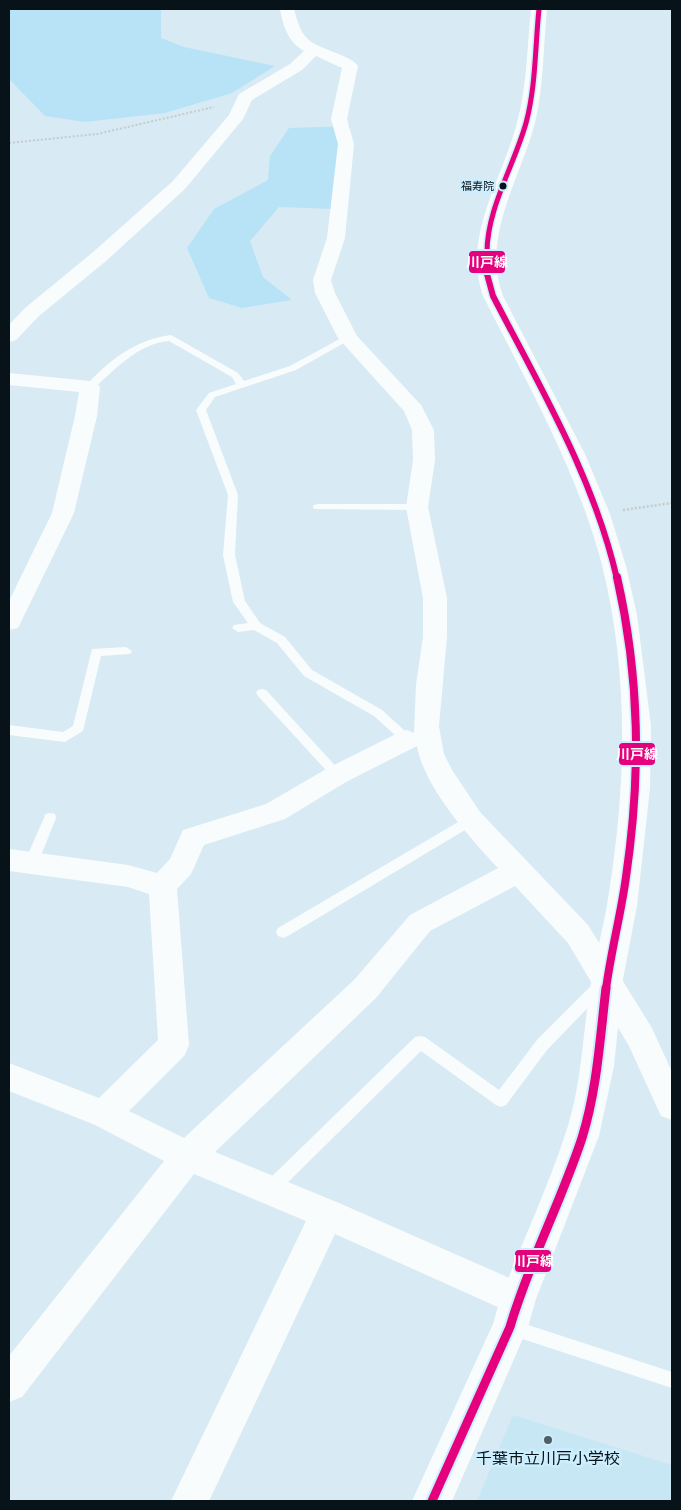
<svg xmlns="http://www.w3.org/2000/svg" width="681" height="1510" viewBox="0 0 681 1510" font-family="'PT Serif','Noto Sans JP',serif">
	<rect width="100%" height="100%" fill="#d8eaf3"/>
	<polygon fill="#c8e7f5" points="513,1415 672,1465 672,1501 477,1501"/>
	<g fill="#b8e3f7">
		<polygon points="9,9 161,9 161,38 184,47 275,66 232,93 165,113 85,122 45,116 9,79"/>
		<polygon points="350,126 347,153 332,209 279,207 250,241 263,277 292,300 242,308 209,298 187,248 214,209 268,180 270,156 289,128"/>
	</g>
	<g fill="none" stroke-linecap="round" stroke-linejoin="round">
		<polyline stroke="#c5ccce" stroke-width="2" stroke-dasharray="2 2" stroke-linecap="butt" points="9,143 97,134 214,107"/>
		<polyline stroke="#c5ccce" stroke-width="2.5" stroke-dasharray="2 2" stroke-linecap="butt" points="623,510 672,503"/>
		<g fill="#f9fcfd" fill-rule="evenodd">
			<path d="M171,335L238,373L244,381L290,366L345,336L348,335L353,338L296,370L215,397L206,410L238,495L235,555L245,601L260,623L285,637L312,670L382,710L415,740L417,743L415,746H407L374,716L304,676L277,643L254,630L238,632L232,628L234,625L248,623L233,602L223,555L228,495L196,410L209,393L236,384L232,377L169,341C137,344 116,369 93,389L90,390L85,387C107,361 137,339 171,335Z"/>
			<polygon points="318,504 417,504 422,507 417,510 314,509 313,507 314,505"/>
			<polygon points="126,647 132,651 130,654 101,656 83,731 65,742 9,735 9,725 63,732 73,726 92,649"/>
			<polygon points="262,689 266,690 341,772 343,775 341,778 333,778 258,696 256,693 258,690"/>
			<polygon points="50,813 55,814 56,818 38,863 36,867 31,868 26,867 24,863 44,818 45,814"/>
			<polygon points="470,815 475,816 476,820 475,824 288,936 283,938 278,936 276,932 278,928"/>
			<polygon points="600,980 605,982 607,986 605,990 547,1050 506,1105 501,1107 496,1105 421,1051 275,1195 269,1197 263,1195 261,1190 263,1185 415,1037 420,1036 425,1037 499,1090 537,1040 595,982"/>
			<polygon points="510,1319 672,1372 672,1388 504,1333 502,1327 504,1321"/>
		</g>
		<g fill="#f9fcfd" fill-rule="evenodd">
			<path d="M280,9H294C303,44 310,42 341,55C347,58 354,60 358,66L347,119L354,144L345,238L331,280L335,293L357,336L421,405L434,430L435,460L428,507L447,598V637L439,726L444,754L452,770L480,812L588,925L652,1028L672,1072V1120L661,1116L629,1046L568,943L515,886L430,931L376,998L215,1152L339,1203L530,1287L535,1299L530,1311L518,1316L335,1234L209,1501H171L306,1221L194,1174L22,1397L9,1402V1356L164,1161L93,1124L9,1091V1063L99,1098L158,1040L149,894L128,887L9,871V849L128,865L157,873L170,859L183,830L266,804L328,768L398,733L407,730L414,733L416,685L423,637V598L406,507L413,460L412,430L404,411L338,338L315,293L313,280L327,238L338,144L331,119L342,68L316,56L302,70L252,100L243,119L185,189L106,261L39,316L16,340L9,342V325L25,308L92,253L173,181L229,115L239,94L290,64L304,51C288,42 283,26 280,9ZM417,746C424,787 470,838 498,868L410,915L354,980L184,1138L129,1111L185,1055L189,1045L177,889L191,874L204,845L285,819L346,782Z"/>
			<polygon points="9,373 90,381 97,383 100,387 97,416 74,513 21,622 18,628 9,630 9,601 52,513 75,416 79,392 9,385"/>
		</g>
		<path fill="#f9fcfd" fill-rule="evenodd" d="M531,9H547C543,47 544,86 535,123C520,180 481,236 503,296L585,454L610,514L626,566L637,615L651,726L650,788L637,906L623,979L614,1066L599,1136L536,1299L528,1327L452,1501H412L493,1324L500,1299C521,1245 546,1192 564,1138C583,1085 582,1031 592,977C596,953 603,929 607,905C626,791 630,678 602,565C577,470 527,383 483,296C462,236 502,180 517,123C527,86 527,47 531,9Z"/>
		<g stroke="#cdeefe" stroke-width="8">
			<path id="bus-1-far3" d="M487,255C486,210 514,166 526,123C536,86 535,47 539,9"/>
		</g>
		<g stroke="#cdeefe" stroke-width="9">
			<path id="bus-1-far2" d="M487,254V274L493,296C540,387 594,478 617,579"/>
		</g>
		<g stroke="#cdeefe" stroke-width="11">
			<path id="bus-1-far1" d="M606,989C611,951 621,914 626,877C641,775 640,678 617,577"/>
		</g>
		<g stroke="#cdeefe" stroke-width="13">
			<path id="bus-1" d="M432,1501L510,1327C529,1262 561,1202 582,1138C597,1090 600,1038 606,988"/>
		</g>
		<use href="#bus-1-far3" stroke="#e5007d" stroke-width="5"/>
		<use href="#bus-1-far2" stroke="#e5007d" stroke-width="6"/>
		<use href="#bus-1-far1" stroke="#e5007d" stroke-width="8"/>
		<use href="#bus-1" stroke="#e5007d" stroke-width="9"/>
	</g>
	<circle fill="#071318" stroke="#cdeefe" stroke-width="2" cx="503" cy="186" r="4.5"/>
	<circle fill="#505e65" stroke="#cdeefe" stroke-width="2" cx="548" cy="1440" r="5"/>
	<g text-anchor="middle" stroke-width="5" stroke-linejoin="round" paint-order="stroke">
		<g font-size="11" fill="#071318" stroke="#cdeefe" text-anchor="end">
			<text x="494" y="190">福寿院</text>
		</g>
		<g font-size="16" fill="#071318" stroke="#cdeefe">
			<text x="548" y="1464">千葉市立川戸小学校</text>
		</g>
	</g>
	<g stroke="#cdeefe" stroke-width="2">
		<rect x="468" y="250" width="38" height="24" rx="5" fill="#e5007d"/>
		<rect x="618" y="742" width="38" height="24" rx="5" fill="#e5007d"/>
		<rect x="514" y="1249" width="38" height="24" rx="5" fill="#e5007d"/>
	</g>
	<g font-size="14" text-anchor="middle" font-weight="bold" fill="#fff">
		<text x="487" y="267">川戸線</text>
		<text x="637" y="759">川戸線</text>
		<text x="533" y="1266">川戸線</text>
	</g>
	<rect width="681" height="1510" fill="none" stroke="#071318" stroke-width="20"/>
</svg>
